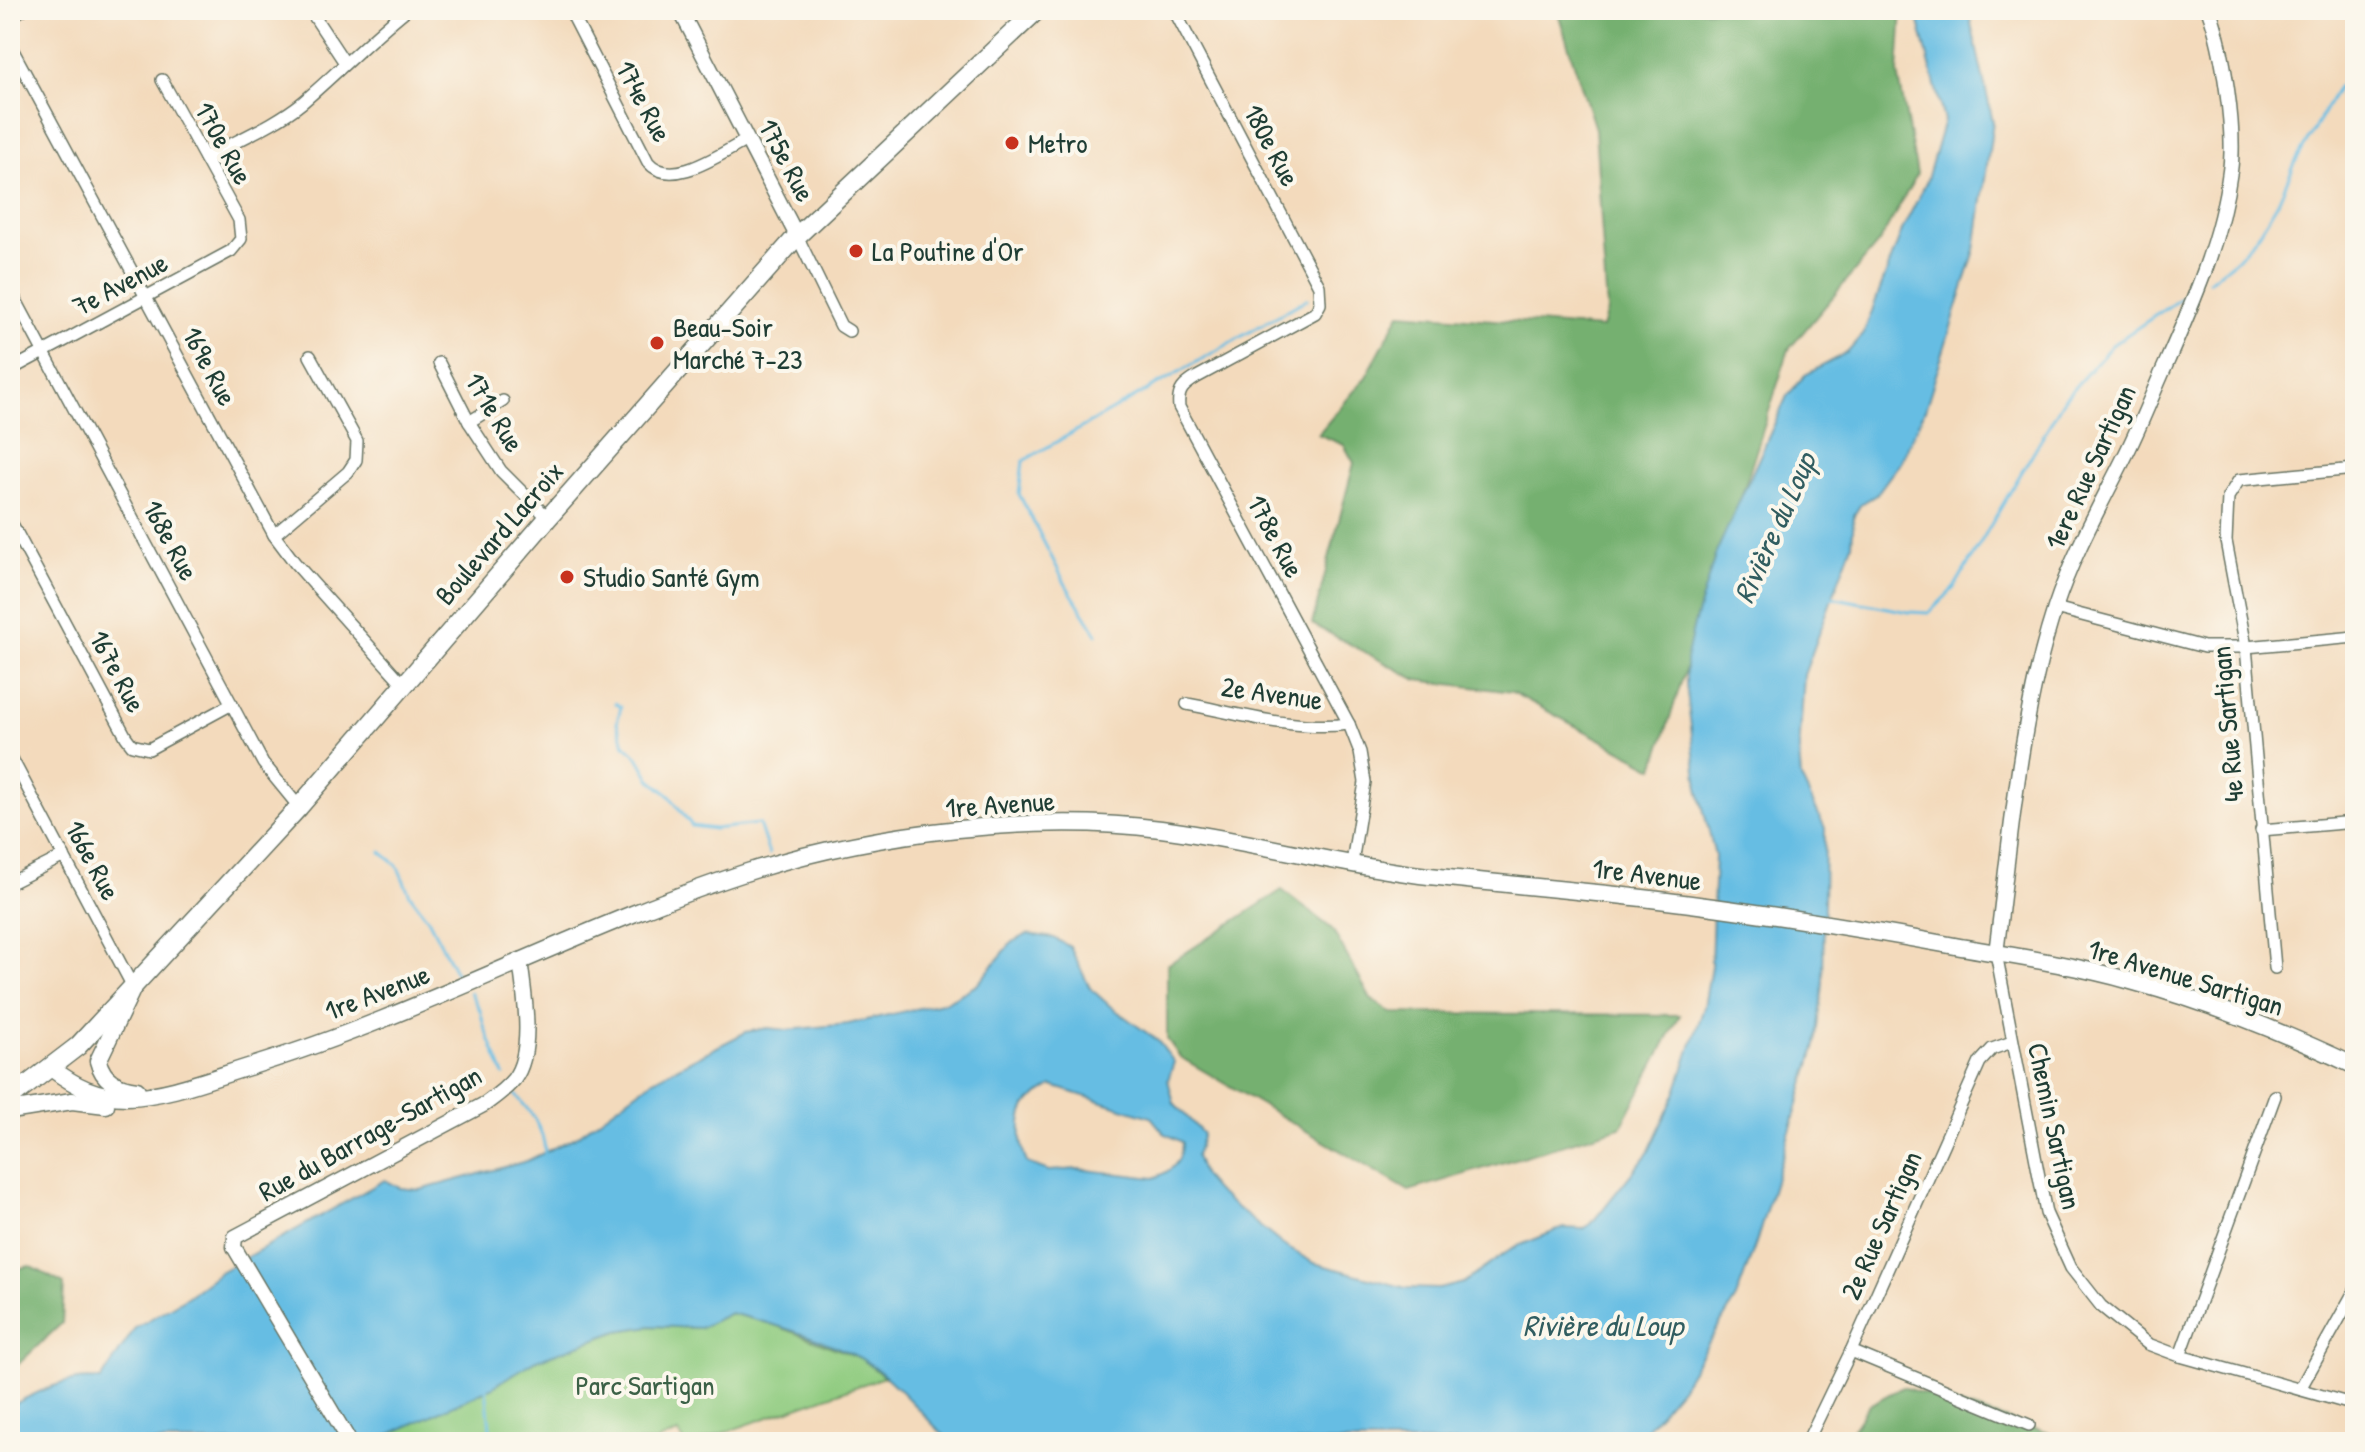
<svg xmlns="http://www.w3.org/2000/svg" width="2365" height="1452" viewBox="0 0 2365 1452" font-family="'Patrick Hand',sans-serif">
	<rect width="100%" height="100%" fill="#fbf7ec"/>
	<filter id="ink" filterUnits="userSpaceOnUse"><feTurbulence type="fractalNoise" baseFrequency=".0125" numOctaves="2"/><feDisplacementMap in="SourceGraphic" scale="16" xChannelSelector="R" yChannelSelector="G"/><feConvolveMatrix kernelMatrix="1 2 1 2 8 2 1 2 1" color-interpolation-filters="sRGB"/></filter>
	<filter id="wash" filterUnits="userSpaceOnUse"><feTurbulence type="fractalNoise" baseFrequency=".006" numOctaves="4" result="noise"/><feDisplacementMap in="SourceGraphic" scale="32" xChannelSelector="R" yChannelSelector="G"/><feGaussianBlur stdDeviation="1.8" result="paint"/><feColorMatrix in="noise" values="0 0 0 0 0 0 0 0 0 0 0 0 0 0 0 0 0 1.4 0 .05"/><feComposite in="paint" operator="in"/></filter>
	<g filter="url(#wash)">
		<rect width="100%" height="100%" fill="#f3dabc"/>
		<polygon fill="#91cc81" stroke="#58845a" stroke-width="2" points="730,1313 772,1324 861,1358 884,1377 697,1442 685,1442 678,1433 656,1442 364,1442 384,1437 486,1390 534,1361 618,1331 651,1326 700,1328"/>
		<g fill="#74b06f" stroke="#4a7652" stroke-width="2">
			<polygon points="1557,10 1902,10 1898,73 1917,174 1880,241 1789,349 1740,501 1716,553 1693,628 1686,667 1654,768 1512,692 1417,680 1312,624 1354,463 1344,445 1318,434 1366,377 1400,313 1602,328 1607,311 1595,129"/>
			<polygon points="1282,890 1332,929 1371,999 1391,1013 1680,1015 1621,1127 1409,1191 1180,1057 1167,1039 1167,965"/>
			<polygon points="30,1266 64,1284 62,1323 10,1372 10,1270"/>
			<polygon points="1902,1387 2078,1442 1844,1442 1869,1405"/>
		</g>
		<path fill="#66bde3" stroke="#427d8c" stroke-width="2" fill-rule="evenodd" d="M1916,10H1968L1993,122L1975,250L1925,410L1901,461L1876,495L1861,504L1854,515L1852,544L1804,675L1799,752L1801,778L1825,828L1823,984L1816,1045L1757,1240L1736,1298L1681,1388L1635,1442H951C924,1418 891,1375 860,1358C824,1339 770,1323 730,1313L700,1328L651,1326L618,1331L534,1361L493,1387L384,1437L364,1442H10V1406C41,1391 66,1376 101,1380L135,1328L187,1297L220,1272L385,1180L400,1188L420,1190L527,1161L576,1137L653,1080L746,1032L768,1028L787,1030L848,1024L946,1002L977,985L1012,942L1028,934L1054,938L1070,947L1090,988L1110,1006L1158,1041L1174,1062L1168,1080L1174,1103L1203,1134L1196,1156L1203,1176L1216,1191L1283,1245L1314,1263L1406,1288L1439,1289L1463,1283L1513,1248L1563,1228L1583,1229L1591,1224L1648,1153L1676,1092L1704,1007L1711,966L1715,856L1698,788L1686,684V660L1693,628L1716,553L1787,396L1805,375L1847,353L1863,335L1903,228L1926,183L1944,121ZM1052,1086L1151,1117L1164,1133L1182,1142C1182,1162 1172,1171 1154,1178L1078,1169L1049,1171L1027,1163C1020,1146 1016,1116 1030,1101C1036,1095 1045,1091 1052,1086Z"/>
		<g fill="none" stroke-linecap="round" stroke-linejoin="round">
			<g stroke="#66bde3" stroke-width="3">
				<polyline points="2209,281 2237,259 2258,235 2278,202 2296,161 2338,87 2355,77"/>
				<polyline points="1831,597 1909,612 1929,613 1954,588 2065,398 2112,345 2187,294"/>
				<polyline points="1097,634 1066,585 1019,494 1023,461 1307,299"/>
				<polyline points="615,703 621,707 617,723 625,745 638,757 651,780 669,795 692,826 714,829 759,824 769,854"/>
				<polyline points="381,852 397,865 410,895 428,919 457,975"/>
				<polyline points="470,992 480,1010 484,1026 504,1075"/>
				<path d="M512,1091C529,1110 544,1126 545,1153"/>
				<polyline points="486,1387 490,1429 495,1442"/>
			</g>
		</g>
	</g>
	<g filter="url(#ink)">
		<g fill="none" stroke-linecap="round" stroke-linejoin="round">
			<g stroke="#697464" stroke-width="14">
				<g id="minor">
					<polyline points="310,10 345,63"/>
					<path d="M570,10L648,162C672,190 721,153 747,140"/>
					<path d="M1174,10L1319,286L1320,304L1315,313L1197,377C1184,385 1177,390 1179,407L1349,724L1360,752L1365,782L1352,863"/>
					<polyline points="10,17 22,10"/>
					<polyline points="10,45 274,535 295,563 404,685"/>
					<path d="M205,158C237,140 275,125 303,102C338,72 370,39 406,10"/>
					<polyline points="797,236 841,326 849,331"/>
					<polyline points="10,289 263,763 299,807"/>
					<polyline points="439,363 469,422 501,471 548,518"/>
					<polyline points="10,370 231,251 241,239 239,220 162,80"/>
					<polyline points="469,422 503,401"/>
					<polyline points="10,520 126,737 132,745 149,749 232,704"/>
					<polyline points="274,535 348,472 356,460 357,441 310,356"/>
					<polyline points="2055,608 2204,647 2246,647 2355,637"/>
					<path d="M1187,704C1240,714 1296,731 1349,724"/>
					<polyline points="10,755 133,987"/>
					<polyline points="2261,830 2355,822"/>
					<polyline points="10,883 64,856"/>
					<polyline points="1996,953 2046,1213 2071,1268 2101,1306 2148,1344 2180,1356 2355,1405"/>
					<polyline points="2275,968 2246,647 2226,541 2228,497 2239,480 2355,469"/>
					<polyline points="1851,1351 2029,1425"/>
					<polyline points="2180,1356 2275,1096"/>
					<polyline points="2300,1389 2355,1290"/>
					<polyline points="1807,1442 1851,1351 1980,1062 1992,1049 2012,1042"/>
				</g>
			</g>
			<g stroke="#697464" stroke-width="17">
				<g id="tertiary">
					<polyline points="680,10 797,236"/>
					<path d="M1996,953C2011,838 2019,719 2055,608C2072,556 2099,508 2123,460C2139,429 2151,397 2165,366C2193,303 2221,240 2230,171C2236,131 2223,48 2209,10"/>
					<path d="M350,1442L234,1247L235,1237L485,1104C496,1096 506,1089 514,1079C535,1051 524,993 520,960"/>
				</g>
			</g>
			<g stroke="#697464" stroke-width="19">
				<g id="secondary">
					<path d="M131,992L98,1061C103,1080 117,1088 137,1090"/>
					<path d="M51,1068C75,1086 96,1097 127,1097C170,1096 214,1077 255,1065C427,1012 585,923 757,869C877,832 1036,813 1161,829C1248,840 1333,864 1420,875C1500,884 1579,890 1659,900C1758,912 1857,928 1955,946C2013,956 2074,965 2131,981C2209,1002 2283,1032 2355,1066"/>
					<polyline points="10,1111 72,1101 106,1105"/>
				</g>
			</g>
			<g stroke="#697464" stroke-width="21">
				<polyline id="primary" points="10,1098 78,1046 299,807 548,518 797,236 1037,10"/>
			</g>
			<use href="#minor" stroke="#fff" stroke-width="11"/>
			<use href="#tertiary" stroke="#fff" stroke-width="14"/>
			<use href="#secondary" stroke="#fff" stroke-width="16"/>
			<use href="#primary" stroke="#fff" stroke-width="18"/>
		</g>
	</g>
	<g fill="#c8321e" stroke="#fbf7ec" stroke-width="3">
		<circle cx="1012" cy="143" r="8"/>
		<circle cx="856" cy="251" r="8"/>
		<circle cx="657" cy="343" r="8"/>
		<circle cx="567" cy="577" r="8"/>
	</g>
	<g text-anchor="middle" stroke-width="8" stroke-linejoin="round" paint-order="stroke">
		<g font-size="28" fill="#1f3d34" stroke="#fbf7ec">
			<text transform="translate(644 101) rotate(62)" y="10">174e Rue</text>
			<text transform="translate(224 143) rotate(61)" y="10">170e Rue</text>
			<text transform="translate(1272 145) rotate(62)" y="10">180e Rue</text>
			<text transform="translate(787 160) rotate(62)" y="10">175e Rue</text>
			<text transform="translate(120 284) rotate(-28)" y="10">7e Avenue</text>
			<text transform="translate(210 366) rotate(62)" y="10">169e Rue</text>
			<text transform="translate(495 412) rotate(59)" y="10">171e Rue</text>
			<text transform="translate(2090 467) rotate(-65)" y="10">1ere Rue Sartigan</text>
			<text transform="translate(499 533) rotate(-49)" y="10">Boulevard Lacroix</text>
			<text transform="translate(1276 536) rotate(62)" y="10">178e Rue</text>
			<text transform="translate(171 540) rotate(62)" y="10">168e Rue</text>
			<text transform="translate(118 671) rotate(62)" y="10">167e Rue</text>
			<text transform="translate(1272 693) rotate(8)" y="10">2e Avenue</text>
			<text transform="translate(2227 724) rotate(-95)" y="10">4e Rue Sartigan</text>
			<text transform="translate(1000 804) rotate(-4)" y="10">1re Avenue</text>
			<text transform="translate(93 860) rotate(62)" y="10">166e Rue</text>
			<text transform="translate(1647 874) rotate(7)" y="10">1re Avenue</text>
			<text transform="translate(2186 977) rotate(17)" y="10">1re Avenue Sartigan</text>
			<text transform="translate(377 992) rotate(-21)" y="10">1re Avenue</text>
			<text transform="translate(2055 1126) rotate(78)" y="10">Chemin Sartigan</text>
			<text transform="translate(370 1133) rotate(-29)" y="10">Rue du Barrage-Sartigan</text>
			<text transform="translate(1881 1225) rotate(-66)" y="10">2e Rue Sartigan</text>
		</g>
		<g font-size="28" fill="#1f3d34" stroke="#fbf7ec" text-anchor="start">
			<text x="1028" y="153">Metro</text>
			<text x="872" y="261">La Poutine d'Or</text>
			<text x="673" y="337">Beau-Soir<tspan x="673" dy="32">Marché 7-23</tspan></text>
			<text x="583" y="587">Studio Santé Gym</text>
		</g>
		<g font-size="28" fill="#3c6147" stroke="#fbf7ec">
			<text x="645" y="1395">Parc Sartigan</text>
		</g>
		<g font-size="30" font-style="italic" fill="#315d60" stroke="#fbf7ec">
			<text transform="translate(1775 528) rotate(-66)" y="10">Rivière du Loup</text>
			<text x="1603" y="1336">Rivière du Loup</text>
		</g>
	</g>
	<rect width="2365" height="1452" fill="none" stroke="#fbf7ec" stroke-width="40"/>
</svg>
